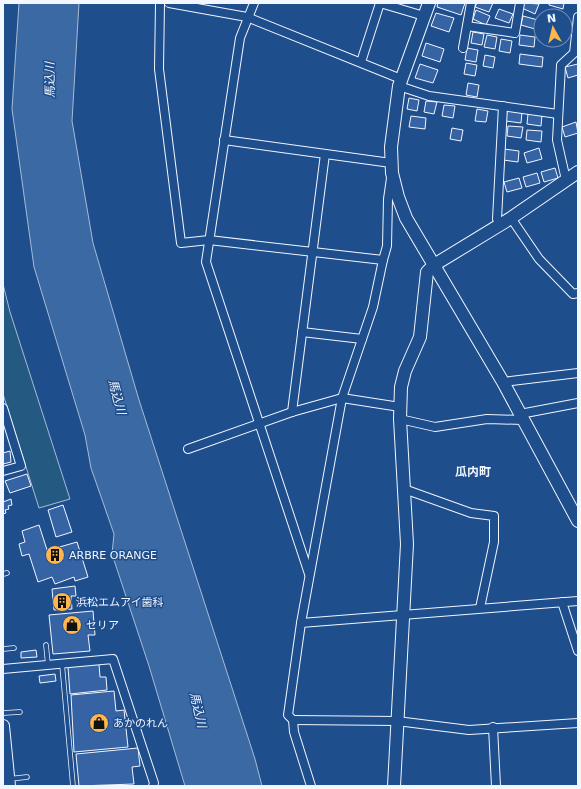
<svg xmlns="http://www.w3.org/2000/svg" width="581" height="789" viewBox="0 0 581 789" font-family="'DejaVu Sans','Noto Sans JP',sans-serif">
	<rect width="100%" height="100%" fill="#1f4e8c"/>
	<polygon fill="#245a82" stroke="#a8bbd7" points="3,284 10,312 70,499 39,508 3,394"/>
	<polygon fill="#3b69a3" stroke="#a8bbd7" points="19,3 79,3 72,121 93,243 139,400 255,759 262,786 185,786 149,666 112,554 114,534 91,468 85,435 34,267 12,109"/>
	<g fill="#3563a3" stroke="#f2f6ff">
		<polygon points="438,3 465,3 461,15 437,7"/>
		<polygon points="477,3 493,3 489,12 475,7"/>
		<polygon points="524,3 539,4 535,14 522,8"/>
		<polygon points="549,3 564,3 563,9 549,5"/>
		<polygon points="499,9 513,14 509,23 495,18"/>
		<polygon points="476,10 490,16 486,25 473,19"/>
		<polygon points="436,13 454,18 449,32 431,26"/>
		<polygon points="523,16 538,20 535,29 521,25"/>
		<rect x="565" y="26" width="4" height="10"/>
		<polygon points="473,32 484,34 482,45 471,43"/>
		<polygon points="487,35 497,37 495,49 484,47"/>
		<polygon points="520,35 535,37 534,47 519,45"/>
		<polygon points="501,39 512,41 510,53 499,51"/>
		<polygon points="426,43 444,49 440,62 422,56"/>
		<polygon points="467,48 478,50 476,62 465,60"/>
		<polygon points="520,54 543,57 542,67 519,64"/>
		<polygon points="485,55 495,57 493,68 483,66"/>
		<polygon points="466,63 477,65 475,76 464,74"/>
		<polygon points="420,64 438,70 433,83 415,78"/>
		<polygon points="578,64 578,75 568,78 565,67"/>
		<polygon points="468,83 479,85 477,97 466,95"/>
		<polygon points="409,98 419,100 417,111 407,109"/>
		<polygon points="426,101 437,102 434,114 424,112"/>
		<polygon points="444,105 455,106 453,118 442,116"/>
		<polygon points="477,109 488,111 486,122 475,121"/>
		<polygon points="507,111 522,112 521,123 506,121"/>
		<polygon points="528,114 542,115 541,126 527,124"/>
		<polygon points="411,116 426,118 425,129 409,127"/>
		<polygon points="576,122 578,133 565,137 562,127"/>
		<polygon points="508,126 523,127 521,138 507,136"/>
		<polygon points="452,128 463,130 461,141 450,139"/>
		<polygon points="527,130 542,131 541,142 526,140"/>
		<polygon points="539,148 542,159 527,163 524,153"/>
		<polygon points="504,149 519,151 518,162 503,160"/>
		<polygon points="555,168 558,178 544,182 541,172"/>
		<polygon points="537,173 540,183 526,187 523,177"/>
		<polygon points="519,178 522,188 507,192 504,182"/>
		<polygon points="10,451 11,462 3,464 3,453"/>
		<polygon points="27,474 31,486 10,493 5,481"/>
		<polygon points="11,499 12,505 8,506 9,509 5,510 6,513 3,514 3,502"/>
		<polygon points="63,505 72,532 56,537 48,510"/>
		<polygon points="39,525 48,553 57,551 56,548 77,542 88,577 75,581 74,577 55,584 52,577 38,582 29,554 22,556 19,544 25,542 22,531"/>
		<polygon points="75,586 76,596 71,596 72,609 54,610 52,589"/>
		<polygon points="93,611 95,635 88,635 90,651 53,654 49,615"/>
		<polygon points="36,650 37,657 21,658 21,652"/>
		<polygon points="99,664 100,677 106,677 107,690 70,694 68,667"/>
		<polygon points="55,674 56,681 40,683 39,676"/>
		<polygon points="114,691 116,711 124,710 128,747 74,752 71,695"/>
		<polygon points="138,748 140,766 132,767 134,784 79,786 76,754"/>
	</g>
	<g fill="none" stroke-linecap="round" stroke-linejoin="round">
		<g stroke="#f2f6ff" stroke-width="5.5">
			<g id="lane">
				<polyline points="3,574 7,573"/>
				<polyline points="46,645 48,665"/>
				<polyline points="3,649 14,648"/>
				<polyline points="62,664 73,786"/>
				<polyline points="3,713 20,712"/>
				<polyline points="9,779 27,777"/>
			</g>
		</g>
		<g stroke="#f2f6ff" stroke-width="10">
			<g id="street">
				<polyline points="160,3 159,69 181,243 209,240 383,260"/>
				<polyline points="169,3 247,17 401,79"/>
				<polyline points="254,3 240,38 206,262 309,574"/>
				<polyline points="467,26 515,33 520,3"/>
				<polyline points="463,48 471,3"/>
				<polyline points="361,62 380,3 424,16"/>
				<polyline points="399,86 429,96 558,114"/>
				<polyline points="224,140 391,163"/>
				<polyline points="566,180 557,140 561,65 574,53 578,17"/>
				<polyline points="511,218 539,259 573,294 578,293"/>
				<polyline points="502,224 497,219 503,106"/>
				<polyline points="302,332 362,339"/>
				<polyline points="503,382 578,373"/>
				<polyline points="3,408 21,466 3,471"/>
				<polyline points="292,412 325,154"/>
				<polyline points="520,414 578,403"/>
				<polyline points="400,419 435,427 487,419 523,420"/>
				<polyline points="188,449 292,412 342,398 400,407"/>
				<polyline points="404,489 471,513 494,516 494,542 480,608"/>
				<polyline points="562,602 578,651"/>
				<polyline points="301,623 578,601"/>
				<polyline points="3,669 113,659 154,783 153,786"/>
				<polyline points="293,720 397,721 469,730 578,723"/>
				<polyline points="493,727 496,786"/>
				<polyline points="311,786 294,732 293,720 288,715 301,623 342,398 373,307 383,260 387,246 388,199 391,178"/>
			</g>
		</g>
		<g stroke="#f2f6ff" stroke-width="14">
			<g id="secondary">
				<polyline points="429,3 399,86 391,147 392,173 398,197 406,218 503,382 578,521"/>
				<polyline points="3,726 9,786"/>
				<polyline points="394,786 407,544 400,419 401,387 405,371 420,337 427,272 434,265 511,218 578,172"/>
			</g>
		</g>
		<use href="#lane" stroke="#1f4e8c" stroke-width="4"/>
		<use href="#street" stroke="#1f4e8c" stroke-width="8"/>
		<use href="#secondary" stroke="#1f4e8c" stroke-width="12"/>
	</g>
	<defs>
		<g id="building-disc" transform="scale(1)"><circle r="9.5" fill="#ffb74d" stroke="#1f4e8c"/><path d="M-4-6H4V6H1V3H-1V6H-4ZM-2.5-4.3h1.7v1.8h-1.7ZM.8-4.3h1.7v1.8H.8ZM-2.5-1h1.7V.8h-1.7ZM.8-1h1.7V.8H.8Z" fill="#111"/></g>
		<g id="shop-disc" transform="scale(1)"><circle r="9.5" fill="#ffb74d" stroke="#1f4e8c"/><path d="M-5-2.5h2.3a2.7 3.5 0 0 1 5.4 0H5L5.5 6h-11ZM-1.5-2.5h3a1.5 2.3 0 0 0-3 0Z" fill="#111"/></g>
	</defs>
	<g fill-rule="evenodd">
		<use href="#building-disc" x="55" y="555"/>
		<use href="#building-disc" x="62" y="602"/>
		<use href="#shop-disc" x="72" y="625"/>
		<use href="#shop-disc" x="99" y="723"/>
	</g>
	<g text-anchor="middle" stroke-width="3" stroke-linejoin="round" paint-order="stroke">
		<g font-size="11" fill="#f2f6ff" stroke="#1f4e8c" text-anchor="start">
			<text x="69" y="559">ARBRE ORANGE</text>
			<text x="76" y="606">浜松エムアイ歯科</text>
			<text x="86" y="629">セリア</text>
			<text x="113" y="727">あかのれん</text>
		</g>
		<g font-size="12" font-style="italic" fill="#f2f6ff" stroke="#1f4e8c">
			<text transform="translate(50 80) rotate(-91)" y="4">馬込川</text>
			<text transform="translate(117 397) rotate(75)" y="4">馬込川</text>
			<text transform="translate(198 710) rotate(77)" y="4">馬込川</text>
		</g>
		<g font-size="12" font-weight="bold" fill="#f2f6ff" stroke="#1f4e8c">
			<text x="473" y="476">瓜内町</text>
		</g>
	</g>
	<rect width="581" height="789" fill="none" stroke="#f2f6ff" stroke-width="8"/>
	<g transform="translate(553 28) rotate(352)"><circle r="19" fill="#1f4e8c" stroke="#7391ba"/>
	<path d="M0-3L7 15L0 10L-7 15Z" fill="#ffb74d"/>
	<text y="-6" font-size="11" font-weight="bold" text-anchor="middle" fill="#f2f6ff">N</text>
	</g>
</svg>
